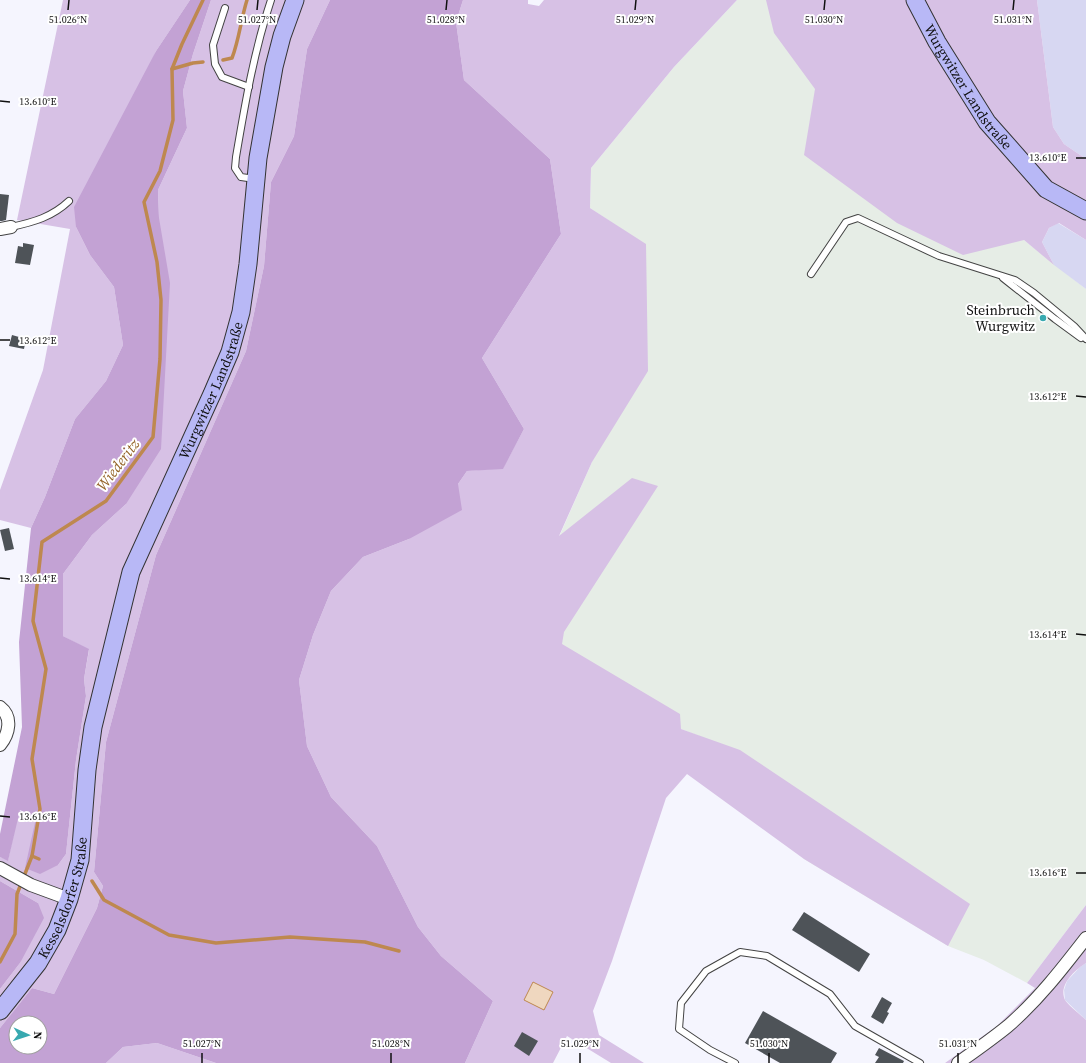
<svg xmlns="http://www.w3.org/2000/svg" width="1086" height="1063" viewBox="0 0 1086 1063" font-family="'Source Serif 4',serif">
	<rect width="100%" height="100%" fill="#f5f5fe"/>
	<polygon fill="#e6ede6" points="737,0 817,0 1024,240 1086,289 1086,905 1027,983 984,960 948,946 804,859 707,739 562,683 559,537 592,462 646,245 590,208 591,168 674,67"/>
	<g fill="#d7d7f2">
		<polygon points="1037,0 1086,0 1086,159 1064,144 1053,127"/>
		<polygon points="1058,223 1086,240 1086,289 1054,265 1042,242 1049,228"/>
		<polygon points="1086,963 1086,1020 1065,1000 1064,990 1067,981 1080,967"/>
	</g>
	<g fill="#d7c1e5">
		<polygon points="63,0 190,0 156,51 76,227 90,255 114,287 123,345 106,381 75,419 45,497 31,528 0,520 0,490 43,370 70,229 17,220"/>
		<polygon points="211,0 330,0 307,49 294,136 271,182 264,266 246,351 156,555 106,742 94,872 103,886 97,908 54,994 32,988 0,1028 0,989 20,963 38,903 0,881 0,857 8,860 19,810 36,818 58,865 66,854 76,760 86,696 84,679 89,650 63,636 63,574 92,535 126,504 159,218 158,190 187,128 183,91 193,54"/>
		<polygon points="463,0 528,0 528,4 539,6 544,0 737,0 674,67 591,168 590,208 646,244 648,371 592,462 559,536 632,478 658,486 564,632 562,644 680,714 681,729 740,750 970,904 948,946 804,859 687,774 666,798 612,961 593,1011 599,1035 644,1063 611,1063 567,1036 553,1063 465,1063 493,1001 441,956 418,927 377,846 331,797 307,746 299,680 313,635 331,591 363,557 409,539 458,484 467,471 503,468 524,429 482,358 561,234 550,159 464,80 456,22"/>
		<polygon points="766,0 1037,0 1053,127 1064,144 1086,159 1086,240 1059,223 1049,228 1042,242 1054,265 1024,240 963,255 897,223 804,155 815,89 774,33"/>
		<path d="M1086,905V963C1075,970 1058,985 1065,1000C1067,1004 1082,1016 1086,1020V1063H945L997,1026L1035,988L1027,983Z"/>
		<polygon points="157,1043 216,1063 106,1063 123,1047"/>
	</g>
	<g fill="#c3a2d4" fill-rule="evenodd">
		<polygon points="190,0 211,0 193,54 183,91 187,128 158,190 159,218 170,283 161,449 126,504 92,535 63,574 63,636 89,649 84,679 86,696 76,760 66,854 58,865 40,874 25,868 36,818 20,810 8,861 0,857 0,834 22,727 19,642 31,528 45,497 75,419 106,381 123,345 114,287 90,255 76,227 74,207 156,51"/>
		<path d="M330,0H463L456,22L464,80L550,159L561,234L482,358L524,429L503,469L467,471L458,484L462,510L409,539L363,557L331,591L313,635L299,680L307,746L331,797L377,846L418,927L441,956L493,1001L465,1063H216L157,1043L123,1047L106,1063H0V1028L32,988L54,994L97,908L103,886L94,872L106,742L156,555L246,351L264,266L271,182L294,136L307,49ZM16,1023H40V1047H16Z"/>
		<polygon points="0,881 38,903 44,918 20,963 0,989"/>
	</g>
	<polygon fill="#efd7bf" stroke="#be884f" points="533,982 553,992 544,1010 524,1000"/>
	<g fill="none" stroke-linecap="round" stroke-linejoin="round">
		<g stroke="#be884f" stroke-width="3.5">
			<path d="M223,60L232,58C239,40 241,19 247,0"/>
			<polyline points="172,69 193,63 203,62"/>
			<polyline points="32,856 39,859"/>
			<polyline points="92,881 104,900 169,935 216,943 290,937 365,942 399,951"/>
			<polyline points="0,962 15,934 17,894 32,856 40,809 32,759 46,669 33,621 42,542 106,501 153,437 160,359 161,300 157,262 144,202 160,171 173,120 172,69 182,44 203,0"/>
		</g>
	</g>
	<g fill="#4e5358">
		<polygon points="0,194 9,195 6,220 2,221 0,221"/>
		<polygon points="23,243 34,245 30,265 15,263 18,246 23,247"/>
		<polygon points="12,335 26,339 24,349 9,346"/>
		<polygon points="9,528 14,549 5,551 0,530"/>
		<polygon points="804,912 870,954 859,972 792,930"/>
		<polygon points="882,997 892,1003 887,1012 889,1013 883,1024 871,1017"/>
		<polygon points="763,1011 837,1053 831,1063 780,1063 745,1043"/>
		<polygon points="522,1032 538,1041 529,1056 514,1046"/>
		<polygon points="879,1048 904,1061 903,1063 875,1063 879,1057 875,1055"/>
	</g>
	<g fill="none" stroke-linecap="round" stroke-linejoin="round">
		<g stroke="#434343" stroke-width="8">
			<g id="lane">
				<polyline points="225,8 213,45 215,64 222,77 249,87"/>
				<path d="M255,179L241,177L235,168L236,157C245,104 254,51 271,0"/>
				<path d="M11,227C34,222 52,217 69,201"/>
				<polyline points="811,274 846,222 858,218 939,256 1015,280 1034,293 1074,326 1086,339"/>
				<polyline points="1003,278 1055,319 1081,338"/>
				<polyline points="735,1063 710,1050 679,1029 681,1003 706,971 740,952 767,956 830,994 855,1026 920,1063"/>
			</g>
		</g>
		<g stroke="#434343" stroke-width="14">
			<g id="street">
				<polyline points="0,229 11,227"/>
				<path d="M0,707C13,717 9,734 0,745"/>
				<polyline points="0,868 31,885 69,899"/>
				<path d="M958,1063C975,1051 992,1039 1008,1026C1038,1000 1062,969 1086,938"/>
			</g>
		</g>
		<g stroke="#323232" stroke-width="19">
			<g id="secondary">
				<path id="s1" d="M915,0L937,42L987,122L1046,189L1086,211"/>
				<path id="s2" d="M0,1011L38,963L57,930L69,899L80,860L87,770L93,727L131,572L212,394L230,352L241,312L248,264L258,158L274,67L282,36L295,0"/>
			</g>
		</g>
		<use href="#lane" stroke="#fff" stroke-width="6"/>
		<use href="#street" stroke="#fff" stroke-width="12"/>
		<use href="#secondary" stroke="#b8b8f6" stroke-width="17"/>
	</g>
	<path fill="none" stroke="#101010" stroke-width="1.5" d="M68,10L69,0M257,10L258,0M446,10L447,0M635,10L636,0M824,10L825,0M1013,10L1014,0M0,101L10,102M1076,158H1086M0,340H10M1076,396L1086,397M0,578L10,579M1076,634L1086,635M0,816L10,817M1076,873H1086M202,1063V1053M391,1063V1053M580,1063V1053M769,1063V1053M958,1063V1053"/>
	<circle fill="#38a9b0" stroke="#fff" stroke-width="1.5" cx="1043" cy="318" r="4"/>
	<g text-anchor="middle" stroke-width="4" stroke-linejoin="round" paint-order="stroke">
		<g font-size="14" fill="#101010" stroke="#fff">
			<text dy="5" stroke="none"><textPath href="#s1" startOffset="102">Wurgwitzer Landstraße</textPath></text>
			<text dy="5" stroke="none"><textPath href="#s2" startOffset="665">Wurgwitzer Landstraße</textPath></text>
			<text dy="5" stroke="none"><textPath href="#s2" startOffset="132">Kesselsdorfer Straße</textPath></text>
		</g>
		<g font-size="14" fill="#101010" stroke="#fff" text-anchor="end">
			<text x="1035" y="315">Steinbruch<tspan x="1035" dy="16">Wurgwitz</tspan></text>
		</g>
		<g font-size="15" font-style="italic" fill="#946327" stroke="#fff">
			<text transform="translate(118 465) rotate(-53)" y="5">Wiederitz</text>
		</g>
	</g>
	<g font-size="10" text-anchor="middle" fill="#101010" stroke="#fff" stroke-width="4" stroke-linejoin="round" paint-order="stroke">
		<text x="68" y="23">51.026°N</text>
		<text x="257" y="23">51.027°N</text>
		<text x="446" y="23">51.028°N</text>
		<text x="635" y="23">51.029°N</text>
		<text x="824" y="23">51.030°N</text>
		<text x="1013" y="23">51.031°N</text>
		<text x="38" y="105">13.610°E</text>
		<text x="1048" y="161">13.610°E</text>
		<text x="38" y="344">13.612°E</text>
		<text x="1048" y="400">13.612°E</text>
		<text x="38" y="582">13.614°E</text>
		<text x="1048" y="638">13.614°E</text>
		<text x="38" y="820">13.616°E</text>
		<text x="1048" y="876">13.616°E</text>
		<text x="202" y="1047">51.027°N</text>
		<text x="391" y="1047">51.028°N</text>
		<text x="580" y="1047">51.029°N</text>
		<text x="769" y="1047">51.030°N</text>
		<text x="958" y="1047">51.031°N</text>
	</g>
	<g transform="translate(28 1035) rotate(93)"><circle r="19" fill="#ffffff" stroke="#9f9f9f"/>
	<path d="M0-3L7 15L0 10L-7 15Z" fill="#38a9b0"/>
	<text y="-6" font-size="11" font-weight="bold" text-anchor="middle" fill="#101010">N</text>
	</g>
</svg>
